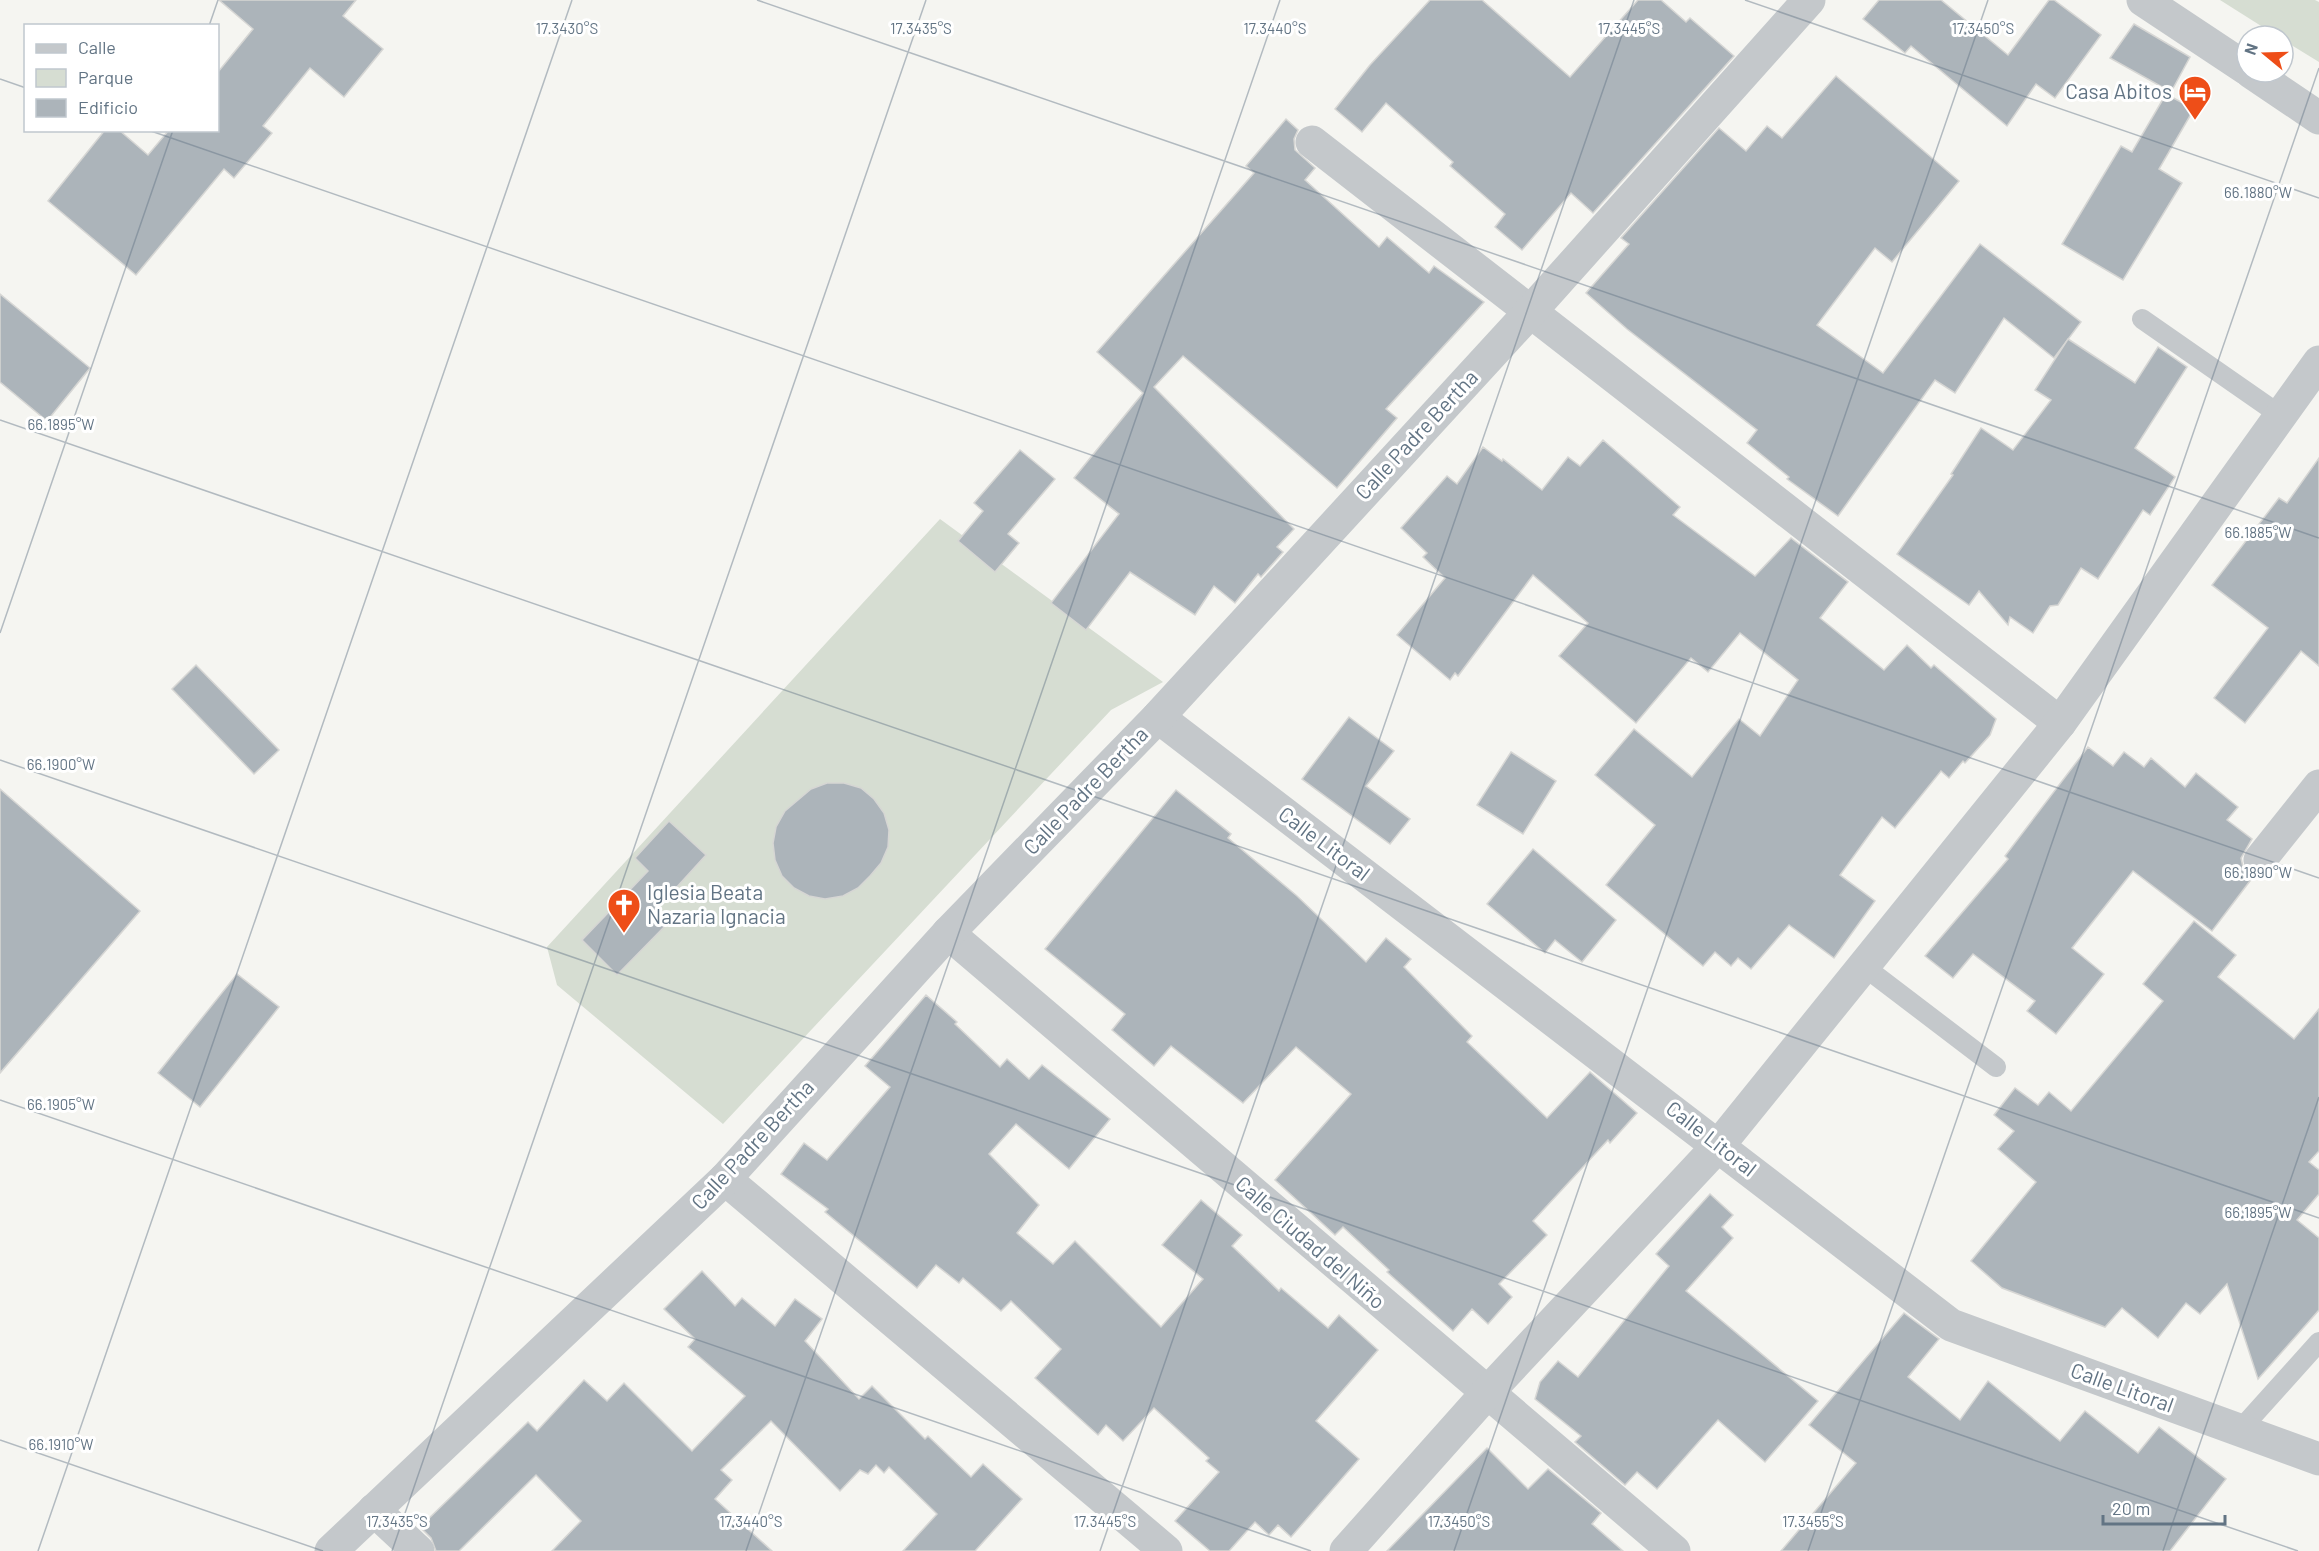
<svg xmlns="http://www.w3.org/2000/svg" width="2319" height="1551" viewBox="0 0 2319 1551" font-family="Barlow,sans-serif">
	<rect width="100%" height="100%" fill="#f5f5f1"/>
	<g fill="#d6ddd2">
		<polygon points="2220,0 2315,0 2319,2 2319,62 2283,40 2283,36 2277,36"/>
		<polygon points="940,519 1163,682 1111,710 723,1124 557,985 547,947"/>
	</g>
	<g fill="#acb4ba" stroke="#d6d6d4" stroke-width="1.5">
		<polygon points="219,0 356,0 343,16 383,49 344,97 310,68 263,126 272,133 234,178 224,169 136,275 48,201 105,130 119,130 148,155 169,130 218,130 218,72 253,29"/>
		<polygon points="1430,0 1482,0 1570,77 1638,0 1661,0 1686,22 1690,18 1734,56 1593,213 1571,193 1522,250 1495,227 1505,214 1450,166 1453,162 1386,103 1362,132 1335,109 1370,65"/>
		<polygon points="1879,0 1941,0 2008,55 2049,0 2054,0 2101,35 2055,98 2036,84 2007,126 1911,46 1905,53 1863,19"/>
		<polygon points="2134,24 2190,57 2171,92 2110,58"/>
		<polygon points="1836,76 1959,181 1892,262 1875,248 1817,325 1883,373 1980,244 2081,322 2054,358 2004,318 1955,393 1935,380 1838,516 1787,479 1789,477 1747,443 1757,430 1627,329 1586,293 1629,244 1621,238 1719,128 1746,151 1767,126 1782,138"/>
		<polygon points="2166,94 2194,109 2159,169 2182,183 2123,280 2062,244 2121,146 2132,152"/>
		<polygon points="1286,119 1298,130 1294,139 1295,150 1315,168 1305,180 1379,247 1387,237 1429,273 1434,266 1484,302 1386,409 1397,418 1337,488 1183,356 1154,387 1294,529 1277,547 1283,552 1261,577 1258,574 1235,603 1214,586 1195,615 1130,572 1086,630 1051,603 1119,514 1074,478 1143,393 1097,352 1254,173 1246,166"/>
		<polygon points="0,294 90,368 47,421 0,382"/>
		<polygon points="2068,339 2135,383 2158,347 2187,367 2135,448 2175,477 2150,515 2143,510 2098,579 2081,568 2058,605 2050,606 2033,633 2010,617 2008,625 1979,591 1969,605 1897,554 1953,475 1951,474 1981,428 2013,450 2051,400 2035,390"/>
		<polygon points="1603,440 1680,507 1673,515 1755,576 1791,538 1848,582 1820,618 1884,670 1907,645 1931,668 1934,665 1996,719 1990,735 1965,763 1963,761 1949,778 1941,771 1895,828 1882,817 1840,875 1875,901 1834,958 1789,925 1751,969 1738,958 1731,966 1715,952 1703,966 1606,885 1655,825 1595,775 1634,729 1692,777 1739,719 1760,736 1798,680 1740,633 1708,672 1691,658 1636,723 1559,656 1588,623 1533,575 1458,676 1455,673 1450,680 1397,635 1445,578 1423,557 1427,553 1401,528 1447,476 1457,484 1483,447 1502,461 1503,459 1542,490 1568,457 1580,466"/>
		<polygon points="1020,450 1055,479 1008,534 1019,543 995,572 958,541 983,511 974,503"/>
		<polygon points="2319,458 2319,666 2301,651 2245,723 2214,698 2268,628 2212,585 2279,498 2287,503"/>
		<polygon points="196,665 279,750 254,774 172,689"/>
		<polygon points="1349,717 1394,751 1366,786 1410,819 1390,844 1302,779"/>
		<polygon points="2088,747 2113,766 2124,752 2144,767 2151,758 2185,787 2196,773 2238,807 2227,820 2252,839 2241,858 2243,867 2253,877 2212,931 2133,871 2072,948 2104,974 2056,1034 2027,1011 2035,1001 1973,954 1953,978 1925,956 2008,859 2005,856"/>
		<polygon points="1511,752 1556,781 1523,834 1477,805"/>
		<polygon points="827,783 844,783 861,788 874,799 884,813 889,830 888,847 881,863 870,876 858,888 843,896 825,899 809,896 794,888 782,876 775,860 773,843 776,827 785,811 811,789"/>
		<polygon points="0,789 140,911 0,1073"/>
		<polygon points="1176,790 1231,834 1228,838 1297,896 1366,962 1386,938 1411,959 1404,967 1472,1036 1467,1042 1547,1118 1590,1072 1637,1113 1610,1143 1608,1140 1533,1221 1547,1235 1499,1284 1512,1297 1488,1324 1472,1309 1453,1331 1387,1272 1389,1270 1343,1227 1335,1235 1275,1180 1351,1094 1296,1047 1243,1103 1171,1046 1154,1066 1112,1030 1125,1014 1045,949"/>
		<polygon points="669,821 706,855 655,911 668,923 617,975 582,940 648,871 635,858"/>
		<polygon points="1533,849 1616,920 1582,962 1555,940 1545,953 1487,904"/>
		<polygon points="2194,921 2236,955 2218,977 2294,1039 2319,1009 2319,1151 2309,1162 2319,1170 2319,1194 2297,1220 2319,1238 2319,1310 2258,1379 2227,1284 2200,1314 2186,1303 2158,1338 2122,1308 2105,1327 2002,1288 1971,1261 2036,1182 1998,1149 2014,1131 1994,1115 2015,1088 2038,1105 2049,1092 2071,1111 2163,1001 2143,984"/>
		<polygon points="237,974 279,1007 200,1107 158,1073"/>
		<polygon points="926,995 957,1022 955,1024 1000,1067 1007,1059 1029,1079 1042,1065 1110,1119 1069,1169 1016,1124 989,1154 1039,1205 1017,1233 1053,1264 1075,1241 1161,1327 1203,1279 1162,1245 1201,1200 1242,1235 1232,1246 1279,1291 1281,1288 1328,1328 1339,1315 1378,1350 1316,1421 1359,1459 1291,1537 1278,1525 1269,1535 1255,1522 1229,1551 1210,1551 1175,1521 1219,1472 1206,1461 1209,1458 1154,1408 1123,1441 1106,1425 1098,1435 1035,1378 1061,1349 1011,1301 1001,1311 963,1278 959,1283 936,1265 917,1288 825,1212 828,1209 781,1174 804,1143 827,1160 890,1087 865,1066"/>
		<polygon points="1710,1194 1733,1215 1722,1227 1733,1238 1686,1291 1818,1401 1765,1462 1718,1420 1657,1489 1637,1472 1625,1485 1575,1442 1581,1436 1535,1399 1540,1382 1558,1361 1578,1377 1669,1266 1656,1254"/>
		<polygon points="702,1271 735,1306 742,1298 775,1326 795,1299 822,1319 805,1341 859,1399 872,1386 925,1439 928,1436 971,1477 983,1464 1022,1499 975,1551 903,1551 937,1514 889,1467 884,1473 876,1465 868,1474 860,1470 840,1491 771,1421 721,1470 732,1480 715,1499 772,1551 552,1551 581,1521 536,1475 459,1551 436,1551 431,1538 420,1527 528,1422 537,1431 584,1380 607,1401 624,1383 692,1451 745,1396 688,1347 695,1339 664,1309"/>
		<polygon points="1904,1313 1939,1339 1908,1377 1960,1420 1988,1381 2060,1441 2085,1411 2138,1453 2159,1427 2226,1479 2170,1551 1781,1551 1856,1463 1809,1425"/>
		<polygon points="1487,1448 1528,1489 1548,1469 1601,1513 1592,1524 1623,1551 1387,1551"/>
	</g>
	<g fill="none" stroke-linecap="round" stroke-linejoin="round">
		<g stroke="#c4c8cb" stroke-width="20">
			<polyline points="2142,319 2280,415"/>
			<polyline points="1862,965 1996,1067"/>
			<polyline points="2239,1431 2319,1342"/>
		</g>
		<g stroke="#c4c8cb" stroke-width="33">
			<polyline points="1312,142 2060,723"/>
			<polyline points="1158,717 1951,1325 2319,1459"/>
			<polyline points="2260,860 2319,786"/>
			<polyline points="948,933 1674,1551"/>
			<polyline points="725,1179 1166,1551"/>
			<polyline points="374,1510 418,1551"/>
			<polyline points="331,1551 725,1179 948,933 1158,717 1531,311 1809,0"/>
		</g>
		<g stroke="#c4c8cb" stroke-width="33">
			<polyline points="2143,0 2247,69"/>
			<polyline points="2251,72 2319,118"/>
			<polyline points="1346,1551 1486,1394 1719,1145 2060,723 2319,362"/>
		</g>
	</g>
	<path fill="none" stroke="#627484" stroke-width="1.5" stroke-opacity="0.45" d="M757,0L2319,538M1745,0L2319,198M209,26L218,0M0,79L26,88M148,130L2319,878M0,420L2319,1218M0,633L173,130M0,760L2298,1551M0,1100L1311,1551M0,1440L323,1551M38,1551L572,0M392,1551L926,0M746,1551L1280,0M1100,1551L1634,0M1454,1551L1988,0M1808,1551L2319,68M2163,1551L2319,1097"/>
	<defs>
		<g id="hotel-pin" transform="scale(1.725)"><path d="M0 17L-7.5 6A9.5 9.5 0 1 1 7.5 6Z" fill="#ee4e18" stroke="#fff"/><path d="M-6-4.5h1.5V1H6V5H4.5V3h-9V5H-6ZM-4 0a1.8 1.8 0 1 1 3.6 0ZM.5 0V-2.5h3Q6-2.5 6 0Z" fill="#fff"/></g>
		<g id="church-pin" transform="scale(1.725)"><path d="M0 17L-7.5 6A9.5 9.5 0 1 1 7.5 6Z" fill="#ee4e18" stroke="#fff"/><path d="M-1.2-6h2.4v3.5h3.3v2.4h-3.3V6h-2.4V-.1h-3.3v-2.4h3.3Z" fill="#fff"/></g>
	</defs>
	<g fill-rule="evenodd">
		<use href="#hotel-pin" x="2195" y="92"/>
		<use href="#church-pin" x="624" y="905"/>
	</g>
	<g text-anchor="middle" stroke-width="6" stroke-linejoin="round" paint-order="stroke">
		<g font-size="21" fill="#627484" stroke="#fff" text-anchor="end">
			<text x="2172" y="99">Casa Abitos</text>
			<text x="647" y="900" text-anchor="start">Iglesia Beata<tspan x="647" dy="24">Nazaria Ignacia</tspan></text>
		</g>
		<g font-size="21" fill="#627484" stroke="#fff">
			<text transform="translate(1417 435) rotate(-47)" y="7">Calle Padre Bertha</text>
			<text transform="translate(1086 791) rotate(-46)" y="7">Calle Padre Bertha</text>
			<text transform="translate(1324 844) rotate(37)" y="7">Calle Litoral</text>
			<text transform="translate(1711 1139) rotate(38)" y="7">Calle Litoral</text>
			<text transform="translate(753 1145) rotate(-47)" y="7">Calle Padre Bertha</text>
			<text transform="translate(1310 1243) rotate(41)" y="7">Calle Ciudad del Niño</text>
			<text transform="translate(2122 1388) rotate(20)" y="7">Calle Litoral</text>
		</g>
	</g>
	<g font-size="15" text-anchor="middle" fill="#627484" stroke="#fff" stroke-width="6" stroke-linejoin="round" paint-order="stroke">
		<text x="567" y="34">17.3430°S</text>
		<text x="921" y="34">17.3435°S</text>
		<text x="1275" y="34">17.3440°S</text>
		<text x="1629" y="34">17.3445°S</text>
		<text x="1983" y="34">17.3450°S</text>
		<text x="2258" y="198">66.1880°W</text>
		<text x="61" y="430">66.1895°W</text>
		<text x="2258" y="538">66.1885°W</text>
		<text x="61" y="770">66.1900°W</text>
		<text x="2258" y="878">66.1890°W</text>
		<text x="61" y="1110">66.1905°W</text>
		<text x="2258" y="1218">66.1895°W</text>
		<text x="61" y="1450">66.1910°W</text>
		<text x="397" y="1527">17.3435°S</text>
		<text x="751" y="1527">17.3440°S</text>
		<text x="1105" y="1527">17.3445°S</text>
		<text x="1459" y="1527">17.3450°S</text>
		<text x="1813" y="1527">17.3455°S</text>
	</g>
	<rect x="24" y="24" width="195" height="108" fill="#ffffff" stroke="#c0c7ce" stroke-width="1.5"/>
	<rect x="36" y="44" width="30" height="9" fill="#c4c8cb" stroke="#c0c7ce" stroke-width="1.5"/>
	<text x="78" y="54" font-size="18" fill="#627484">Calle</text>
	<rect x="36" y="69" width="30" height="18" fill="#d6ddd2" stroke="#c0c7ce" stroke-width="1.5"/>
	<text x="78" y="84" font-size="18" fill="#627484">Parque</text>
	<rect x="36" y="99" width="30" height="18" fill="#acb4ba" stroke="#c0c7ce" stroke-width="1.5"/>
	<text x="78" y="114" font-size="18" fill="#627484">Edificio</text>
	<g transform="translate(2265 54) rotate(289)"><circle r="28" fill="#ffffff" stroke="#c0c7ce" stroke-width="1.5"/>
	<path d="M0-4.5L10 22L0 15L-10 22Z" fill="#ee4e18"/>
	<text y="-9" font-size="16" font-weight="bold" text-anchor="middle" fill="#627484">N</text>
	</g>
	<path d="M2103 1515v9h122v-9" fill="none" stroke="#627484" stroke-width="3"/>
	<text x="2112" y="1515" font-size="18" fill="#627484" stroke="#ffffff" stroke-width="4.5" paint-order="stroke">20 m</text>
</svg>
